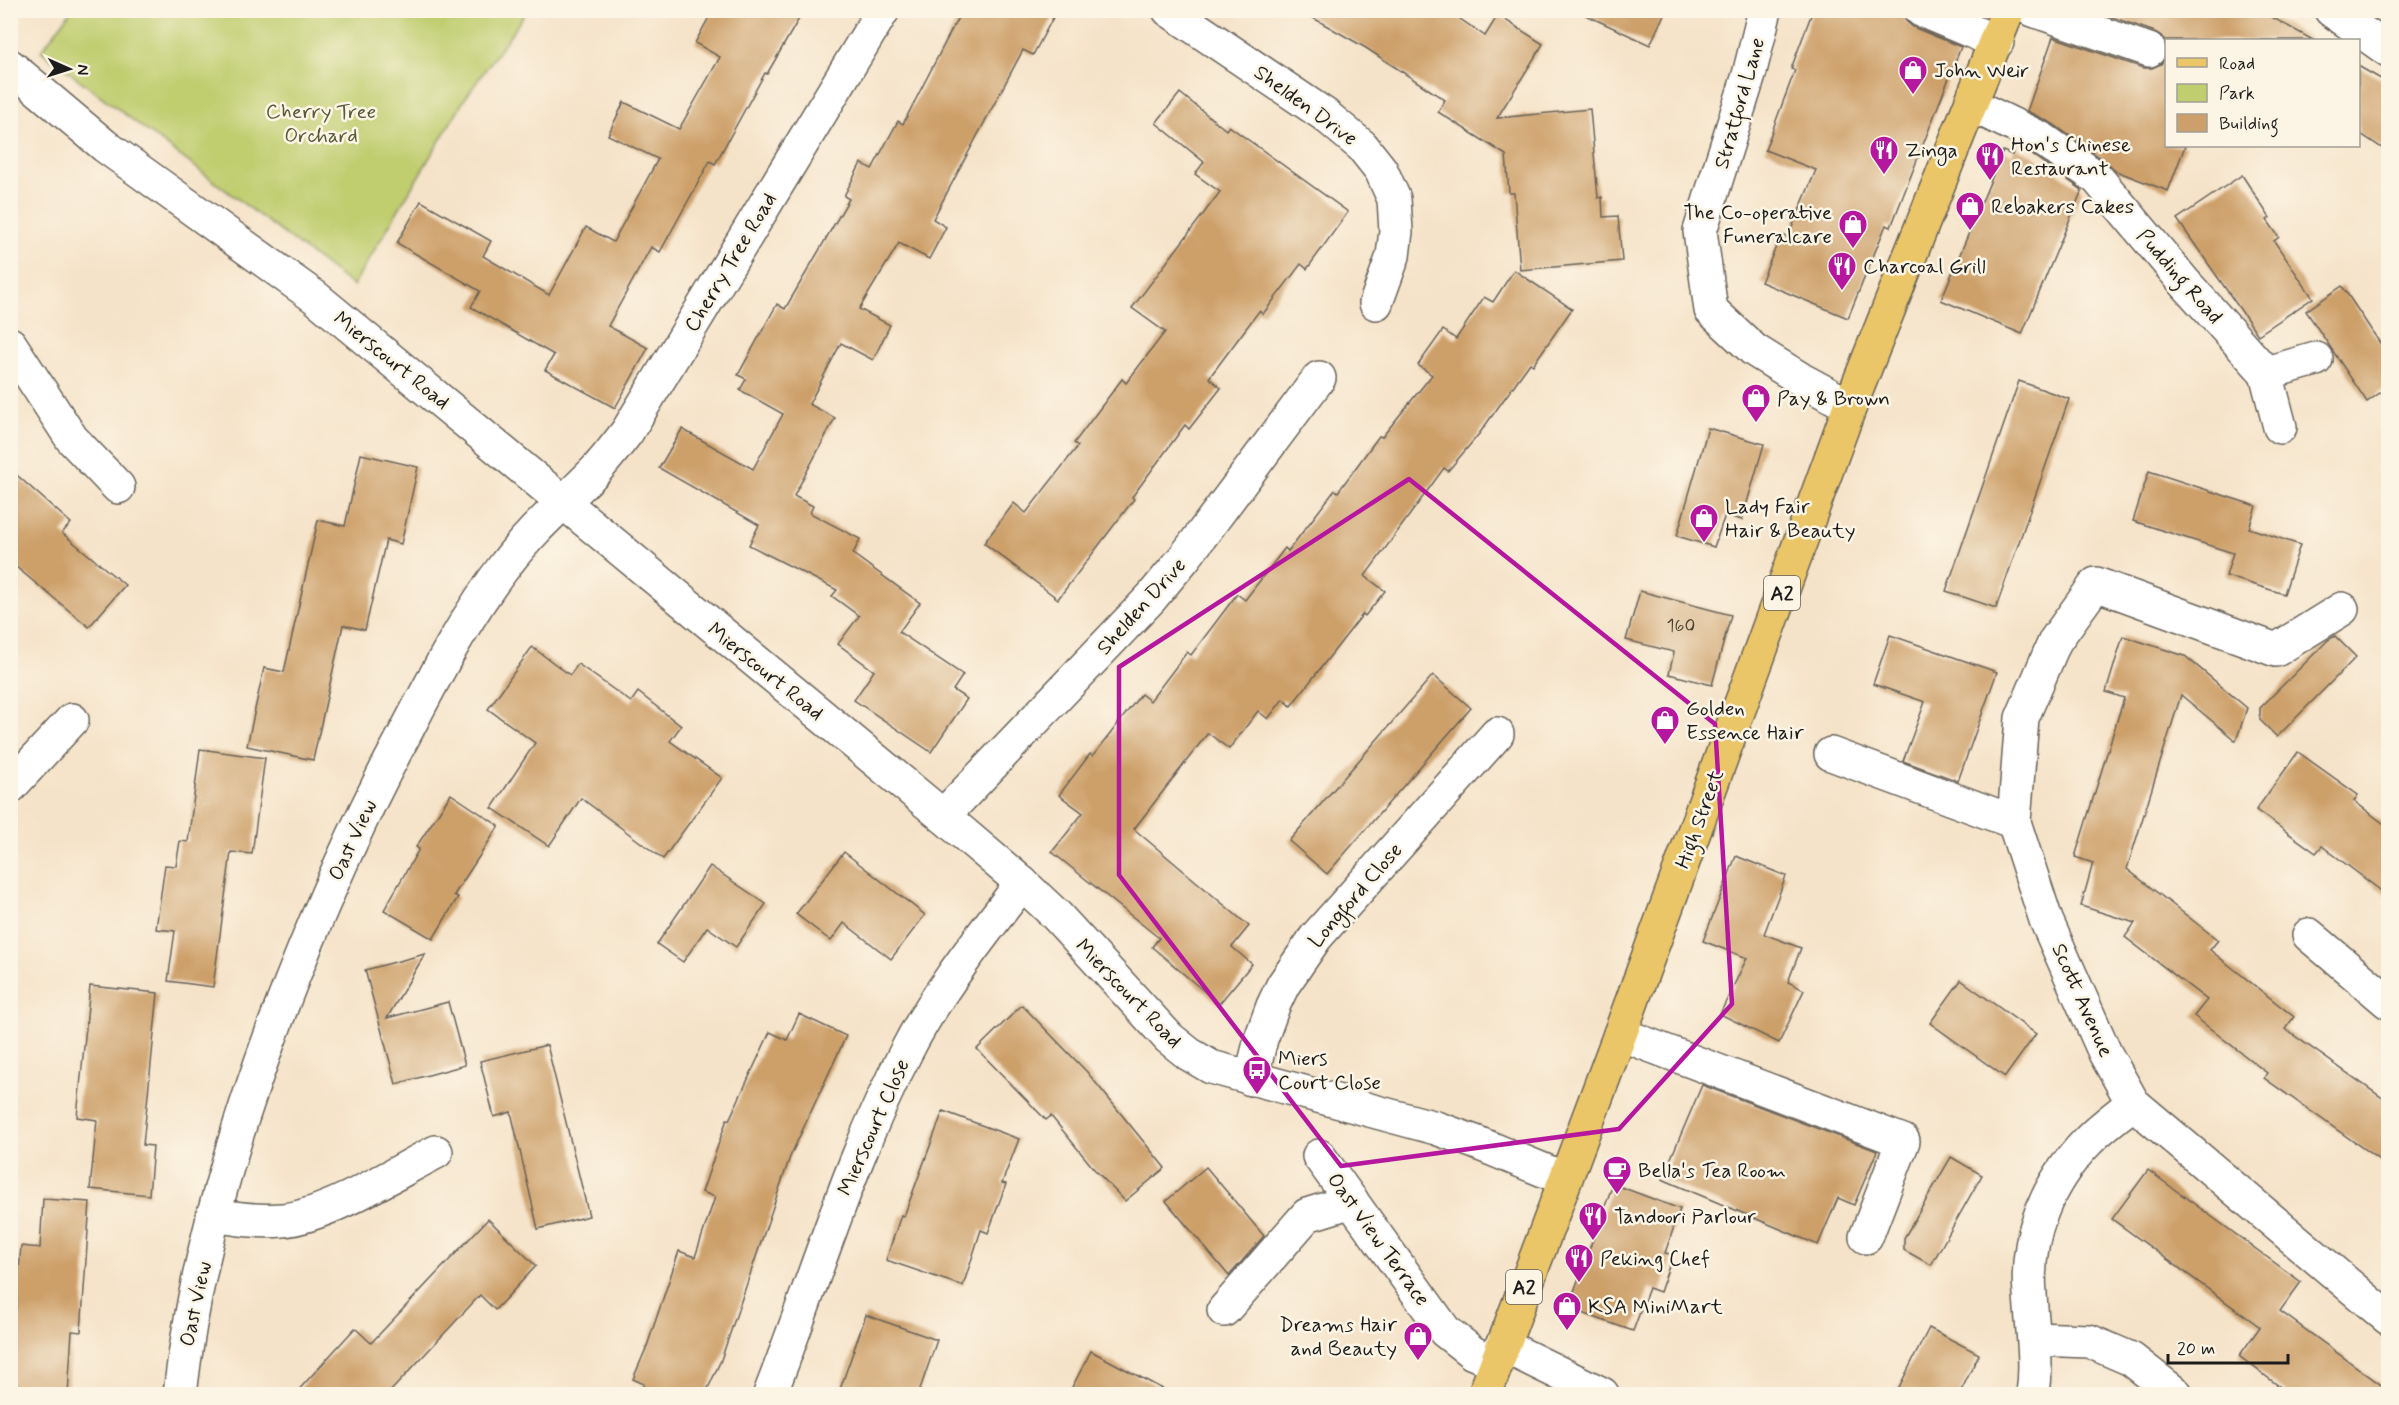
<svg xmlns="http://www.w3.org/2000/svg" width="2399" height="1405" viewBox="0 0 2399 1405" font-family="Mynerve,sans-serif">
	<rect width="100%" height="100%" fill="#fcf5e5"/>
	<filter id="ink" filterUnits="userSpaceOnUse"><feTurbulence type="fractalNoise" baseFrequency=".0167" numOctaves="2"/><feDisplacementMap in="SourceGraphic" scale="12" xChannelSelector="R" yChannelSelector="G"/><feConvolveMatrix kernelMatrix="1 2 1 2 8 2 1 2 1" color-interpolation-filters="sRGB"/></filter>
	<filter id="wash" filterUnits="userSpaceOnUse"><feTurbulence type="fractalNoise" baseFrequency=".008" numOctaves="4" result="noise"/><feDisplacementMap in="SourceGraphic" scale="24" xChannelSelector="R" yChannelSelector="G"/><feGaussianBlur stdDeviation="1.35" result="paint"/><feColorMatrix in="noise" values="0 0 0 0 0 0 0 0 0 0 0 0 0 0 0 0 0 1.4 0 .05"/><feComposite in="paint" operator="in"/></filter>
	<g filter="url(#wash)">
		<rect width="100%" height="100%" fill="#f5e3c9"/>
		<polygon fill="#c0ce70" stroke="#6e7546" stroke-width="1.5" points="71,11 71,10 527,11 464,100 353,286 41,51"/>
		<g id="blocks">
			<g fill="#cda06b">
				<polygon points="713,10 804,10 767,74 765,73 715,164 710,161 660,252 651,247 608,326 648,348 615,408 545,370 554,355 471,307 480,291 397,243 421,201 491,241 483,256 549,295 586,227 613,242 658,159 608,135 624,102 679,129 720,57 695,43"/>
				<polygon points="962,10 1057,10 1033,55 1023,50 933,219 946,227 929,259 899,243 859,309 890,325 873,360 841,343 809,404 835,418 794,496 813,506 810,513 860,539 853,554 920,603 899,632 963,675 953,690 967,699 931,752 854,700 874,671 838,644 859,616 832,596 837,590 749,545 759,525 659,468 682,429 753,469 783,414 740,390 746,379 738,375 777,304 785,309 849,199 844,196 861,163 872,169 898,121 903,124"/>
				<polygon points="1299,10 1447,10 1485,36 1498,15 1543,44 1497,118 1590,109 1598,198 1602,197 1603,217 1618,216 1622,261 1520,270 1514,193 1509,193 1506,155 1438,112 1445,100 1366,48"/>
				<polygon points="1575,10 1666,10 1650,45"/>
				<polygon points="1813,10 1903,10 1906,21 1913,27 1961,47 1891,227 1886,225 1848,318 1761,282 1781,235 1788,237 1816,170 1765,150 1795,70 1791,69"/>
				<polygon points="2092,10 2259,10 2313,40 2166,40 2166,44 2163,37 2155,32"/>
				<polygon points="2053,37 2143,68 2152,68 2161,64 2166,57 2166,146 2185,146 2168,191 2116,171 2108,163 2053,124 2027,111"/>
				<polygon points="2358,66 2388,83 2388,152 2358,132"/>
				<polygon points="1180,93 1226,130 1229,126 1348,212 1307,269 1301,264 1263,314 1259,311 1209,378 1221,388 1189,429 1185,425 1132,497 1134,499 1058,599 984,543 1014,503 1026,513 1078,446 1074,443 1122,379 1126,383 1165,332 1132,308 1220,192 1195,174 1204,162 1156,123"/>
				<polygon points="2015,147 2032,155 2082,190 2022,334 1941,300 2003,151 2012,155"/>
				<polygon points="2242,175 2270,218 2267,220 2279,237 2274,241 2313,298 2258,335 2177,219"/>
				<polygon points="1514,270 1572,309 1533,365 1530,363 1479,434 1448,471 1444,468 1365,576 1385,591 1365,616 1363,614 1291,706 1283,699 1268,719 1258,711 1229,749 1208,733 1134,829 1249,926 1232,947 1252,964 1219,1004 1152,947 1159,938 1052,852 1083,813 1059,795 1090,754 1093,756 1141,694 1150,701 1187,652 1191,655 1237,594 1245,600 1285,548 1288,551 1335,490 1338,492 1379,436 1382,437 1432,375 1418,365 1443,330 1456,339 1484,297 1493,302"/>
				<polygon points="2342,286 2388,355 2388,387 2367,402 2306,311"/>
				<polygon points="2019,381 2069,399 1996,608 1946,591"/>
				<polygon points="1708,428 1764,444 1742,520 1725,515 1714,547 1677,536"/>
				<polygon points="361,454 418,467 401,544 386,540 365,630 343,625 313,760 247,746 264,668 284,672 318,520 345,526"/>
				<polygon points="10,469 71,523 62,533 125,585 89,627 10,562"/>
				<polygon points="2149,471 2256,506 2249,528 2300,545 2284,594 2226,576 2233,553 2133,521"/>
				<polygon points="1640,591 1731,615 1712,685 1669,674 1674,652 1626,640"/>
				<polygon points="1890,635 1997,672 1958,781 1903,761 1925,702 1873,684"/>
				<polygon points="2123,636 2185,656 2247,708 2236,741 2181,695 2127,869 2218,940 2210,950 2294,1017 2285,1029 2388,1102 2388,1166 2264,1078 2267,1073 2194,1016 2207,1000 2125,937 2135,923 2081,906 2093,863 2075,857 2124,698 2106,692"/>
				<polygon points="2335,636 2356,657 2277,737 2260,720 2260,708 2328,640"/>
				<polygon points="532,647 570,675 578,664 631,702 638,692 681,726 670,741 722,778 663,859 581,798 549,846 492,808 535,743 488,709"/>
				<polygon points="1433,675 1471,708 1327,874 1289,841"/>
				<polygon points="200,749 265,758 252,854 231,852 213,987 168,981 175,931 156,929 165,865 176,866 180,841 188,842"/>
				<polygon points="2298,752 2358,795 2354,801 2388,827 2388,896 2322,846 2316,853 2256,810"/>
				<polygon points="451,794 499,826 454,895 458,897 433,939 384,910 419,849 416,847"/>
				<polygon points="844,852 925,915 891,959 844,923 831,941 796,914"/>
				<polygon points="1736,856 1786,876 1764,934 1801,948 1788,982 1804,990 1779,1043 1720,1014 1747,958 1703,941"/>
				<polygon points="710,866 766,904 736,947 707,927 683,962 657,944"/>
				<polygon points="425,954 387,1018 448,1002 465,1065 396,1084 365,970"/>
				<polygon points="1961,980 2036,1034 2005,1077 1930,1023"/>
				<polygon points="90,986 158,993 143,1145 153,1146 149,1195 90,1189 97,1120 77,1117"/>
				<polygon points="1022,1005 1087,1072 1165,1168 1125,1201 1094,1169 1051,1116 1046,1120 977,1049"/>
				<polygon points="799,1014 846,1036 790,1157 721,1360 705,1395 639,1395 644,1384 633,1379 647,1346 679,1251 695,1257 715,1197 702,1192 727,1119 729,1120 770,1032 787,1040"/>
				<polygon points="547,1045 589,1216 538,1229 511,1112 494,1117 480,1061"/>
				<polygon points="1702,1085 1877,1151 1854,1205 1838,1198 1818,1245 1662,1179"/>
				<polygon points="943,1111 1019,1139 1002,1183 1006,1184 988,1233 981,1230 963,1286 886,1260 901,1215 904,1216"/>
				<polygon points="1951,1157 1982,1175 1931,1265 1904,1250 1904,1238"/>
				<polygon points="1206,1167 1264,1236 1229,1276 1166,1201"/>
				<polygon points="2148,1170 2301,1282 2280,1311 2388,1390 2388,1395 2291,1395 2239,1356 2260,1327 2112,1219"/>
				<polygon points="1613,1184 1680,1209 1665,1253 1673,1255 1660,1292 1649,1288 1633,1331 1568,1308"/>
				<polygon points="43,1199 90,1202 81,1332 72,1331 68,1395 10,1395 10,1307 16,1308 21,1246 40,1248"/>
				<polygon points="488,1219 536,1266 495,1310 480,1295 387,1395 294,1395 355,1328 371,1343"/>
				<polygon points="866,1315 937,1340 918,1395 838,1395"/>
				<polygon points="1929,1328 1979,1354 1959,1395 1895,1395"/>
				<polygon points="1091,1351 1174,1395 1068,1395"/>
			</g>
		</g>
	</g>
	<g filter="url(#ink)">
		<use href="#blocks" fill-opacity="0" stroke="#686259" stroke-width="1.5"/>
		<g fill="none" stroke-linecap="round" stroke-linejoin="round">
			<g stroke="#686259" stroke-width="36">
				<g id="minor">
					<polyline points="1169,10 1325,115 1362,146 1381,170 1394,199 1396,231 1393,256 1376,303"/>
					<polyline points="1765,10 1749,75 1700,231 1711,310 1754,350 1802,380 1850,406"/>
					<polyline points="1921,10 1997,42"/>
					<polyline points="2033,10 2149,50"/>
					<polyline points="2331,10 2388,50"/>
					<polyline points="10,66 105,146 315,297 943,816 1022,883 1056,915 1169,1038 1189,1054 1211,1067 1436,1128 1475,1142 1565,1179"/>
					<polyline points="1972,105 2042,139 2097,178 2186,284 2266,373 2280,427"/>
					<polyline points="10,344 72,439 118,487"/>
					<polyline points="2266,373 2316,359"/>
					<polyline points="2342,609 2276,650 2096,584 2055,641 2022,718 2014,822 2046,920 2105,1053 2133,1103 2388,1318"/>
					<polyline points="1831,754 2014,822"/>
					<polyline points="10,787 72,720"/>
					<polyline points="943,816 1151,598 1185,557 1319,378"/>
					<polyline points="2309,935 2388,1002"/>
					<polyline points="1620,1034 1903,1141 1866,1237"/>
					<polyline points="1251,1079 1261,1039 1273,1006 1283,985 1316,937 1497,734"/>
					<polyline points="1319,1156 1445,1331 1473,1353 1496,1362"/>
					<path d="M213,1215C237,1219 259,1222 283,1220C327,1216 395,1173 436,1152"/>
					<polyline points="1224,1310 1307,1215 1352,1201"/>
					<polyline points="2035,1339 2089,1341 2131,1359 2176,1394"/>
					<polyline points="1502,1345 1602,1394"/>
					<path d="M180,1394C196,1252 239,1115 291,982C324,899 359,819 401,741C433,680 464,618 506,564C532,529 566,501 596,470C607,458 617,445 627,432L883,10"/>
					<path d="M770,1394C815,1280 849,1161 906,1052C937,991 981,937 1022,883"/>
					<path d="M2033,1394C2038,1360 2032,1329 2030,1294C2025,1236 2047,1183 2088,1141C2101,1127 2118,1115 2133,1103"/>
				</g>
			</g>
			<g stroke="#686259" stroke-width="36">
				<polyline id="major" points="1485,1394 1620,1034 1850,406 2008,10"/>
			</g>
			<use href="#minor" stroke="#fff" stroke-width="33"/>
			<use href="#major" stroke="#ebc669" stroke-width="33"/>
		</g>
	</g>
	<path fill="none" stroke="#b5179e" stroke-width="4.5" stroke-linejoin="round" d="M1409,479L1715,724L1732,1004L1619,1129L1341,1166L1119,875V667Z"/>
	<defs>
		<g id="shop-pin" transform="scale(1.5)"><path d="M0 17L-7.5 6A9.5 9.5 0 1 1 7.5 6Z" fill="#b5179e" stroke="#fcf5e5"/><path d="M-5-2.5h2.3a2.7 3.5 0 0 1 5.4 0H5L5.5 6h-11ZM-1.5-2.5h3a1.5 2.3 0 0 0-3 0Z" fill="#fff"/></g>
		<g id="restaurant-pin" transform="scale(1.5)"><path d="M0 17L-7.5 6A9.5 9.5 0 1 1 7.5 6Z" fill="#b5179e" stroke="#fcf5e5"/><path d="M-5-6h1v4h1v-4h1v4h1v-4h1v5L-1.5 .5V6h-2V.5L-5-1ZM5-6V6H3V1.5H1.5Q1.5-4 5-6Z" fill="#fff"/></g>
		<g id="bus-pin" transform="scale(1.5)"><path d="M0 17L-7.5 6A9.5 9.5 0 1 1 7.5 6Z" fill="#b5179e" stroke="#fcf5e5"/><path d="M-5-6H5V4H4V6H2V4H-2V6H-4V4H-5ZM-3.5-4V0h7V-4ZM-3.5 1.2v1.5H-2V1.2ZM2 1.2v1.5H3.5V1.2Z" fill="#fff"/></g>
		<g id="cafe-pin" transform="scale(1.5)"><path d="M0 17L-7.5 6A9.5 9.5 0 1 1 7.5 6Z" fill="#b5179e" stroke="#fcf5e5"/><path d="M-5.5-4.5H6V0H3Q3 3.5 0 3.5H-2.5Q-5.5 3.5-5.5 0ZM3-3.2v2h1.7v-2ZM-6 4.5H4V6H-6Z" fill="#fff"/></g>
	</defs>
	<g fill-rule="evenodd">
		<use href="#shop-pin" x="1913" y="70"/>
		<use href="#restaurant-pin" x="1884" y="150"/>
		<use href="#restaurant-pin" x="1990" y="156"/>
		<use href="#shop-pin" x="1970" y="206"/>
		<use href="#shop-pin" x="1853" y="224"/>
		<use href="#restaurant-pin" x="1842" y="266"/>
		<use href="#shop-pin" x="1756" y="398"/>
		<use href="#shop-pin" x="1704" y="518"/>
		<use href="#shop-pin" x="1665" y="720"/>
		<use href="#bus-pin" x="1257" y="1070"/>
		<use href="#cafe-pin" x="1617" y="1170"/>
		<use href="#restaurant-pin" x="1593" y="1216"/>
		<use href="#restaurant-pin" x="1579" y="1258"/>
		<use href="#shop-pin" x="1567" y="1306"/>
		<use href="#shop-pin" x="1418" y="1336"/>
	</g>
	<g text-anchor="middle" stroke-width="5" stroke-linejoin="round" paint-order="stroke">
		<g font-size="18" fill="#483d30">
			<text x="1681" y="631">160</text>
		</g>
		<g fill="#fcf5e5" stroke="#5f5d58" stroke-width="1.5">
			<rect x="1764" y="576" width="36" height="34" rx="4.5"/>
			<rect x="1506" y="1270" width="36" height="34" rx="4.5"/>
		</g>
		<g font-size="20" font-weight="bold" fill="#1c1c1c">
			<text x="1782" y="600">A2</text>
			<text x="1524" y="1294">A2</text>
		</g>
		<g font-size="21" fill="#1c1c1c" stroke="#fcf5e5" text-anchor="start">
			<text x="1934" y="77">John Weir</text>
			<text x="2011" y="151">Hon's Chinese<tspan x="2011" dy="24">Restaurant</tspan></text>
			<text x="1905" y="157">Zinga</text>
			<text x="1991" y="213">Rebakers Cakes</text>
			<text x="1832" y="219" text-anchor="end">The Co-operative<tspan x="1832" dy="24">Funeralcare</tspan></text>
			<text x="1863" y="273">Charcoal Grill</text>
			<text x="1777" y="405">Pay &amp; Brown</text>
			<text x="1725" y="513">Lady Fair<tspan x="1725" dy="24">Hair &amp; Beauty</tspan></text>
			<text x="1686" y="715">Golden<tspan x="1686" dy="24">Essence Hair</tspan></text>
			<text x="1278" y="1065">Miers<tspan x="1278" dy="24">Court Close</tspan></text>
			<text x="1638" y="1177">Bella's Tea Room</text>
			<text x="1614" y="1223">Tandoori Parlour</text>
			<text x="1600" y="1265">Peking Chef</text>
			<text x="1588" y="1313">KSA MiniMart</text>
			<text x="1397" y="1331" text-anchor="end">Dreams Hair<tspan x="1397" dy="24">and Beauty</tspan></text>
		</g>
		<g font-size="21" fill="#1c1c1c" stroke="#fcf5e5">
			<text transform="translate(1739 103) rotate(-74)" y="7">Stratford Lane</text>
			<text transform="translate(1306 105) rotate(36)" y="7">Shelden Drive</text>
			<text transform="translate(730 262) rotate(-59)" y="7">Cherry Tree Road</text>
			<text transform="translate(2180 276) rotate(49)" y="7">Pudding Road</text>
			<text transform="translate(392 360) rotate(39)" y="7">Mierscourt Road</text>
			<text transform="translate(1141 606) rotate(-48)" y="7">Shelden Drive</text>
			<text transform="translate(766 671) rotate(39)" y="7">Mierscourt Road</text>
			<text transform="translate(1699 819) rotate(-70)" y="7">High Street</text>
			<text transform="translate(352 840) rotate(-65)" y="7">Oast View</text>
			<text transform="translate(1355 895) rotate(-49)" y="7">Longford Close</text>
			<text transform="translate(1129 993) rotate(46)" y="7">Mierscourt Road</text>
			<text transform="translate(2083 1000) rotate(66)" y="7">Scott Avenue</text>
			<text transform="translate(873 1127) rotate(-66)" y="7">Mierscourt Close</text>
			<text transform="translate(1379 1239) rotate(54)" y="7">Oast View Terrace</text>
			<text transform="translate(195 1304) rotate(-78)" y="7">Oast View</text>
		</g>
		<g font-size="21" fill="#555a39" stroke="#fcf5e5">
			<text x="321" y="118">Cherry Tree<tspan x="321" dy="24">Orchard</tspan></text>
		</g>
	</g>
	<rect width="2399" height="1405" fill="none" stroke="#fcf5e5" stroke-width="36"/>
	<rect x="2165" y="39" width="195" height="108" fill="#fcf5e5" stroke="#a29e95" stroke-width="1.5"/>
	<rect x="2177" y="58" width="30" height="9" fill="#ebc669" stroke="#a29e95" stroke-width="1.5"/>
	<text x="2219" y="69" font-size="18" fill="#1c1c1c">Road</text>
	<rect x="2177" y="84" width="30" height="18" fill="#c0ce70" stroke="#a29e95" stroke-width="1.5"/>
	<text x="2219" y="99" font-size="18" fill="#1c1c1c">Park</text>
	<rect x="2177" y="114" width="30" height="18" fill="#cda06b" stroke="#a29e95" stroke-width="1.5"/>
	<text x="2219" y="129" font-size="18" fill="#1c1c1c">Building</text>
	<g transform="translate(69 69) rotate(93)" stroke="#fcf5e5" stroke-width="4.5" paint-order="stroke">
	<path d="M0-4.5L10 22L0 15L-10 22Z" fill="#1c1c1c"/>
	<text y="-9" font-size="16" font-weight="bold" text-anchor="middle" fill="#1c1c1c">N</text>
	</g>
	<path d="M2168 1354v9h120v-9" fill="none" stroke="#1c1c1c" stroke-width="3"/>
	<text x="2177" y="1354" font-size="18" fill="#1c1c1c" stroke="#fcf5e5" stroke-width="4.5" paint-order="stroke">20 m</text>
</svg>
